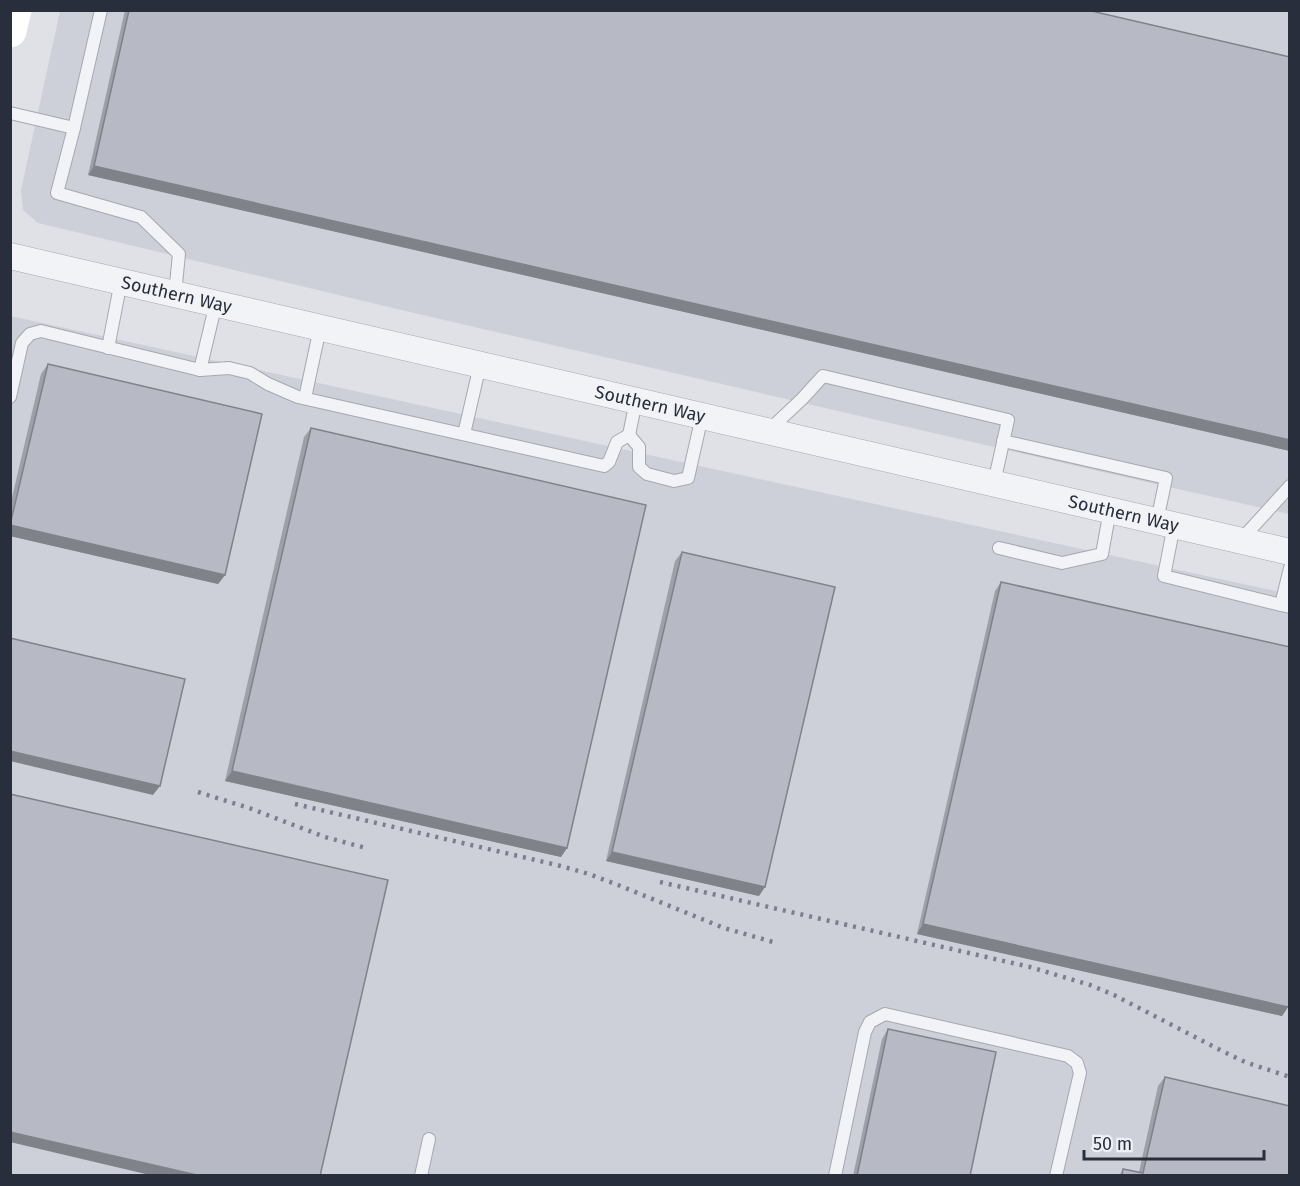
<svg xmlns="http://www.w3.org/2000/svg" width="1300" height="1186" viewBox="0 0 1300 1186" font-family="'Fira Sans',sans-serif">
	<rect width="100%" height="100%" fill="#dfe1e7"/>
	<g fill="#ced0d9">
		<polygon points="60,11 1289,11 1289,514 1102,472 397,309 38,223 23,210 21,190"/>
		<polygon points="10,316 1289,594 1289,1175 11,1175"/>
	</g>
	<g fill="none" stroke-linecap="round" stroke-linejoin="round">
		<g stroke="#a5a8b1" stroke-width="14">
			<g id="lane">
				<polyline points="10,113 74,128 101,10"/>
				<polyline points="74,128 57,193 141,217 179,254 175,294"/>
				<polyline points="108,348 121,281"/>
				<polyline points="200,370 216,303"/>
				<polyline points="10,397 22,343 30,334 41,331 200,370 229,368 250,373 268,384 298,397 604,466 609,462 617,442 629,435 639,447 639,467 647,474 674,481 688,478 702,416"/>
				<polyline points="305,398 320,328"/>
				<polyline points="768,431 802,399 823,376 1008,420 994,483"/>
				<polyline points="464,434 480,365"/>
				<polyline points="629,435 636,401"/>
				<polyline points="1003,441 1166,478 1157,521"/>
				<polyline points="1174,525 1164,576 1281,605"/>
				<polyline points="1240,541 1290,486"/>
				<polyline points="999,548 1062,563 1102,554 1110,510"/>
				<polyline points="1290,568 1281,605 1290,607"/>
				<polyline points="421,1176 429,1139"/>
				<polyline points="835,1176 865,1032 870,1022 885,1014 1068,1056 1077,1063 1080,1073 1056,1176"/>
			</g>
		</g>
		<g stroke="#a5a8b1" stroke-width="27">
			<g id="street">
				<path id="s1" d="M10,256L1290,552"/>
			</g>
		</g>
		<use href="#lane" stroke="#f2f3f6" stroke-width="12"/>
		<use href="#street" stroke="#f2f3f6" stroke-width="26"/>
		<polyline stroke="#fff" stroke-width="33" points="10,31 15,10"/>
		<g stroke="#7a7f90" stroke-width="4.5" stroke-dasharray="3 6" stroke-linecap="butt">
			<polyline points="198,792 249,808 325,837 366,848"/>
			<polyline points="295,804 557,865 589,874 618,885 724,928 773,942"/>
			<polyline points="660,882 1030,967 1090,985 1114,995 1222,1051 1245,1062 1290,1077"/>
		</g>
	</g>
	<g fill="#9da0a9">
		<polygon points="125,10 1087,10 1290,57 1290,451 88,175"/>
		<polygon points="48,364 225,575 218,584 10,536 10,506 41,374"/>
		<polygon points="311,428 567,848 561,857 225,781 304,437"/>
		<polygon points="682,552 759,896 606,861 675,561"/>
		<polygon points="1001,582 1288,1007 1282,1016 917,934 995,591"/>
		<polygon points="888,1029 970,1176 853,1176 882,1039"/>
		<polygon points="1165,1077 1290,1176 1119,1176 1123,1169 1139,1172 1158,1086"/>
	</g>
	<g fill="#808289">
		<polygon points="94,166 1290,440 1290,451 88,175"/>
		<polygon points="10,525 225,575 218,584 10,536"/>
		<polygon points="10,751 160,786 153,795 10,761"/>
		<polygon points="232,771 567,848 561,857 225,781"/>
		<polygon points="612,852 765,887 759,896 606,861"/>
		<polygon points="923,924 1288,1007 1282,1016 917,934"/>
		<polygon points="10,1132 201,1176 154,1176 10,1142"/>
	</g>
	<g fill="#b7bac4" stroke="#808289" stroke-width="1.5">
		<polygon points="129,10 1087,10 1290,57 1290,440 94,166"/>
		<polygon points="48,364 262,414 225,575 10,525"/>
		<polygon points="311,428 646,505 567,848 232,771"/>
		<polygon points="682,552 835,587 765,887 612,852"/>
		<polygon points="1001,582 1290,647 1290,1002 1288,1007 923,924"/>
		<polygon points="10,638 185,679 160,786 10,751"/>
		<polygon points="10,794 388,880 320,1176 201,1176 10,1132"/>
		<polygon points="888,1029 996,1052 970,1176 857,1176"/>
		<polygon points="1165,1077 1290,1106 1290,1176 1122,1176 1123,1169 1143,1173"/>
	</g>
	<g text-anchor="middle" stroke-width="4.5" stroke-linejoin="round" paint-order="stroke">
		<g font-size="18" fill="#292e3d" stroke="#eff0f5">
			<text dy="6" stroke="none"><textPath href="#s1" startOffset="171">Southern Way</textPath></text>
			<text dy="6" stroke="none"><textPath href="#s1" startOffset="657">Southern Way</textPath></text>
			<text dy="6" stroke="none"><textPath href="#s1" startOffset="1143">Southern Way</textPath></text>
		</g>
	</g>
	<rect width="1300" height="1186" fill="none" stroke="#292e3d" stroke-width="24"/>
	<path d="M1084 1150v9h180v-9" fill="none" stroke="#292e3d" stroke-width="3"/>
	<text x="1093" y="1150" font-size="18" fill="#292e3d" stroke="#eff0f5" stroke-width="4.5" paint-order="stroke">50 m</text>
</svg>
